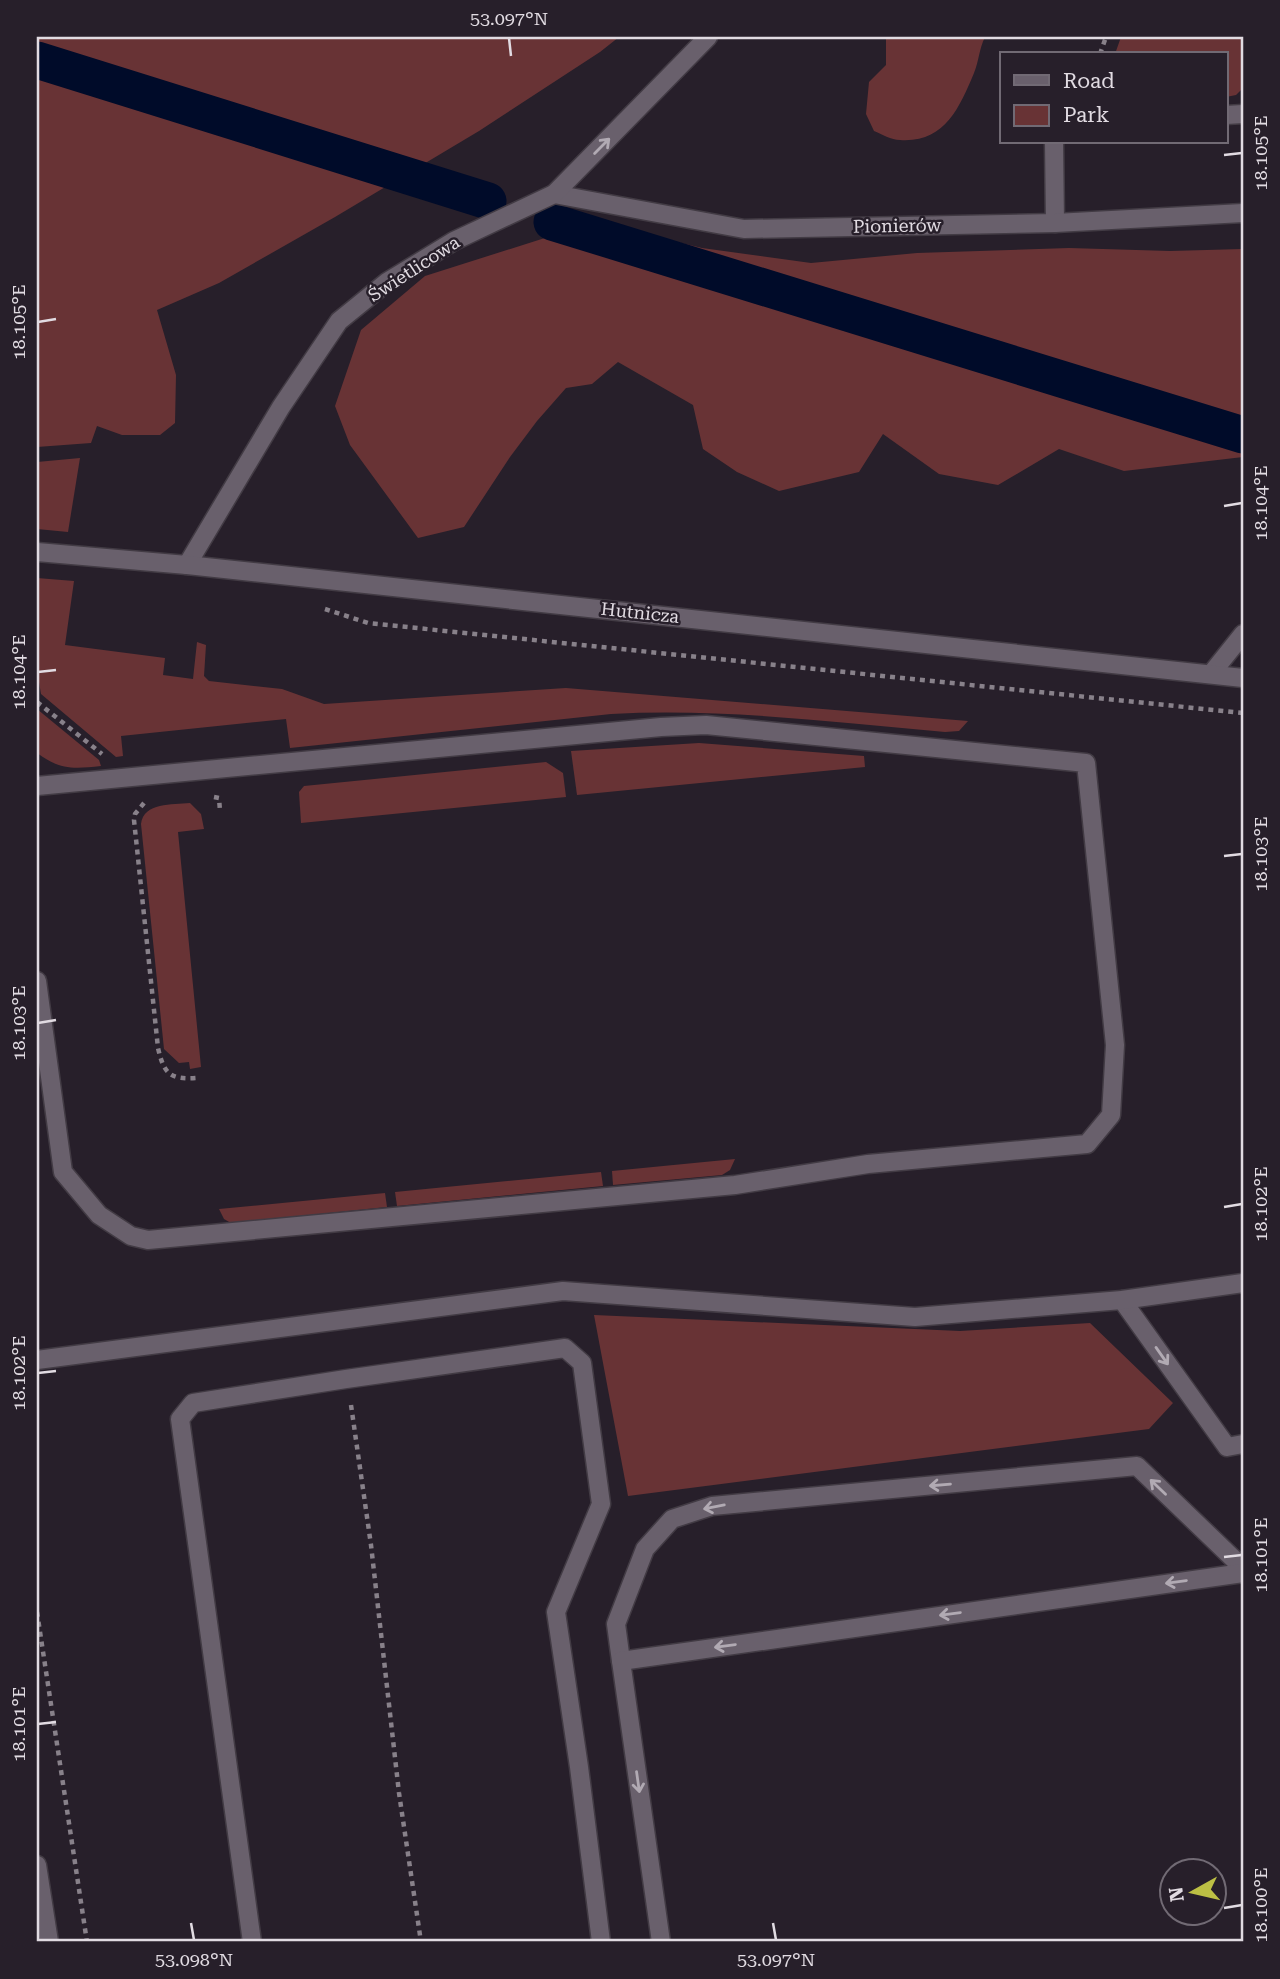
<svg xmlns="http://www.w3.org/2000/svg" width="1280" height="1979" viewBox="0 0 1280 1979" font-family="'Roboto Serif',serif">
	<rect width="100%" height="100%" fill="#271f2a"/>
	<g fill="#683335">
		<polygon points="37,37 619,37 600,52 479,131 335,217 219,283 157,310 176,375 175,423 160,435 122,435 97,426 91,443 37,447"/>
		<path d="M886,37H985C979,49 979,61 974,73C959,109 944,143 900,140C891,140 882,134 874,131L866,114L869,82L886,65Z"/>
		<polygon points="1121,37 1243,37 1243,88 1236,95 1226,97 1226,54 1115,54"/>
		<polygon points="595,222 702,248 811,263 917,253 1069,248 1170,251 1243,249 1243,457 1124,471 1059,449 998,485 939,474 883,434 859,472 779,491 737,472 703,449 693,405 618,362 592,384 566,388 537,421 510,457 464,527 418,538 350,445 335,406 361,330 425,276"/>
		<polygon points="80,458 68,532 37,529 37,462"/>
		<path d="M37,578L74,581L65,645L165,658L163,675L193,679L197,642L206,645L204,676L209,681L282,689L324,704L566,688L968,721L959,731L945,732C834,722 723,708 611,714L290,748L286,719L121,736L123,756L116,757L41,694L37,670Z"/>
		<path d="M37,709L99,760L101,766C73,769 60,770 37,753Z"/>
		<polygon points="699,743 864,756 865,767 577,795 571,751"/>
		<polygon points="546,762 563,773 566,797 301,823 299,792 304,786"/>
		<path d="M190,803L201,814L204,829L178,832L201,1067L190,1069L189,1062L179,1063L164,1049L141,824C144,802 172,805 190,803Z"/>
		<polygon points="735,1159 730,1170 722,1175 613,1185 612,1171"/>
		<polygon points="601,1172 603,1186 397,1206 395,1192"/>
		<polygon points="385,1193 387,1207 231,1223 224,1219 219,1209"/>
		<polygon points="594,1315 960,1331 1090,1323 1173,1403 1149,1429 628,1496"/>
	</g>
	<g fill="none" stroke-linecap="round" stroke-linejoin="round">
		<g stroke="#000b29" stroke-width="37">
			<polyline points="37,60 488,201"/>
			<polyline points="552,222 1243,435"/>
		</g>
		<g stroke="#423b44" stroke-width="21">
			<g id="service">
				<polyline points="1226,115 1243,114"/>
				<polyline points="1054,142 1055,223"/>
				<polyline points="1211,674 1243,634"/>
				<polyline points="37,786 661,727 706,725 1086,763 1115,1045 1111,1115 1087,1144 868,1164 735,1185 148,1240 131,1236 99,1215 63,1172 37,981"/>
				<polyline points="1122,1300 1227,1447 1243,1444"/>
				<polyline points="37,1360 563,1291 915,1317 1122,1300 1243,1283"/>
				<polyline points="621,1661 616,1624 645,1549 672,1519 712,1506 1137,1466 1243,1568"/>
				<polyline points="252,1942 180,1419 193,1403 346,1379 565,1348 582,1363 601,1504 556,1612 579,1767 601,1942"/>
				<polyline points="661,1942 621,1661 1243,1573"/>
			</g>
		</g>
		<g stroke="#423b44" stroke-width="21">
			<g id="minor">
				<polyline points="554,194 744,229 1055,223 1243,213"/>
				<polyline points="187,565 281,407 339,321 387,282 454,241 554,194 708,37"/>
				<polyline points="37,1865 49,1942"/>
			</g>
		</g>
		<g stroke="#423b44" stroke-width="21">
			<polyline id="tertiary" points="37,552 187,565 1243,678"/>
		</g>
		<g stroke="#88818a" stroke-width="4.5" stroke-dasharray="5 5" stroke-linecap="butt">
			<polyline points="1100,54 1106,37"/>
			<polyline points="325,609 368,623 1243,713"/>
			<polyline points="37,702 102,754"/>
			<polyline points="214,797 219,798 220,811"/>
			<path d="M144,803L135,814L134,820L158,1048C164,1074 170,1080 197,1078"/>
			<polyline points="351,1405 371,1545 399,1793 421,1942"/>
			<polyline points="37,1612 87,1942"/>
		</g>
		<use href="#service" stroke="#69606c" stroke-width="18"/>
		<use href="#minor" stroke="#69606c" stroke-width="18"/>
		<use href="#tertiary" stroke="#69606c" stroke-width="18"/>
	</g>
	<defs><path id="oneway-shaft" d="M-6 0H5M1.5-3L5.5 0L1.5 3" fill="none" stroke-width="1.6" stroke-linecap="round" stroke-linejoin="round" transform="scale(1.75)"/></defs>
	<g stroke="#b1aab3">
		<use href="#oneway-shaft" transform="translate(602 146) rotate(-45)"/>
		<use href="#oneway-shaft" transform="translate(1162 1356) rotate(55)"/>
		<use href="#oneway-shaft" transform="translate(940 1485) rotate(175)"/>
		<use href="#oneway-shaft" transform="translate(1158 1487) rotate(-136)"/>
		<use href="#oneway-shaft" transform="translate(714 1507) rotate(169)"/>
		<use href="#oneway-shaft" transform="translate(1176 1582) rotate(172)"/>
		<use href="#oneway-shaft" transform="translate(950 1614) rotate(172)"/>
		<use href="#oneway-shaft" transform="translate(725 1646) rotate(172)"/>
		<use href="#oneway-shaft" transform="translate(638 1782) rotate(82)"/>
	</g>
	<path fill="none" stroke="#e1dbe2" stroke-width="2.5" d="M509,38L511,56M1224,155L1242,153M38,322L56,319M1224,506L1242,503M38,672L56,670M1224,856L1242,854M38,1023L56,1020M1224,1207L1242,1204M38,1373L56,1371M1224,1557L1242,1555M38,1724L56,1722M1224,1908L1242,1905M191,1923L194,1940M773,1923L776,1940"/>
	<g text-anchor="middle" stroke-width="5" stroke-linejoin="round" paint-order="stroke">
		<g font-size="18" fill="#e1dbe2" stroke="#271f2a">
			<text transform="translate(897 226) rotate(-1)" y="6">Pionierów</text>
			<text transform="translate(414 269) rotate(-33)" y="6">Świetlicowa</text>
			<text transform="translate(640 613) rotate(6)" y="6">Hutnicza</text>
		</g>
	</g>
	<rect width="1280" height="1979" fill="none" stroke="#271f2a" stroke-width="77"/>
	<rect x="1000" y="52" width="228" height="91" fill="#271f2a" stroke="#716a74" stroke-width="2"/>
	<rect x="1014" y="75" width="35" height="10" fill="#69606c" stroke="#716a74" stroke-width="2"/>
	<text x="1063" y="88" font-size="21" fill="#e1dbe2">Road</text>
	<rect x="1014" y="105" width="35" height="21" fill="#683335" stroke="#716a74" stroke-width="2"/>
	<text x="1063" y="122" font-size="21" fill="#e1dbe2">Park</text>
	<g transform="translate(1193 1892) rotate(262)"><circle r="33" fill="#271f2a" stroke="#716a74" stroke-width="2"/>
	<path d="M0-5L12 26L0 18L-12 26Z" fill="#bcbf44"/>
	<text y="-10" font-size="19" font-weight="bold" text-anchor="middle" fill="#e1dbe2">N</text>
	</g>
	<rect x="38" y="38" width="1204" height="1902" fill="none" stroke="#e1dbe2" stroke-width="2.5"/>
	<g font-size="18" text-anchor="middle" fill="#e1dbe2">
		<text x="509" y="25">53.097°N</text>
		<text transform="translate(1261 153) rotate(-90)" y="6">18.105°E</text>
		<text transform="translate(19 322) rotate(-90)" y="6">18.105°E</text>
		<text transform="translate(1261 503) rotate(-90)" y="6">18.104°E</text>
		<text transform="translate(19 672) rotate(-90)" y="6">18.104°E</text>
		<text transform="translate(1261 854) rotate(-90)" y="6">18.103°E</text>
		<text transform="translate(19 1023) rotate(-90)" y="6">18.103°E</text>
		<text transform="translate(1261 1204) rotate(-90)" y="6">18.102°E</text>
		<text transform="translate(19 1373) rotate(-90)" y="6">18.102°E</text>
		<text transform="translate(1261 1555) rotate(-90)" y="6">18.101°E</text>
		<text transform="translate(19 1724) rotate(-90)" y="6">18.101°E</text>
		<text transform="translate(1261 1905) rotate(-90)" y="6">18.100°E</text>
		<text x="194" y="1966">53.098°N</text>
		<text x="776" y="1966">53.097°N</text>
	</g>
</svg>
